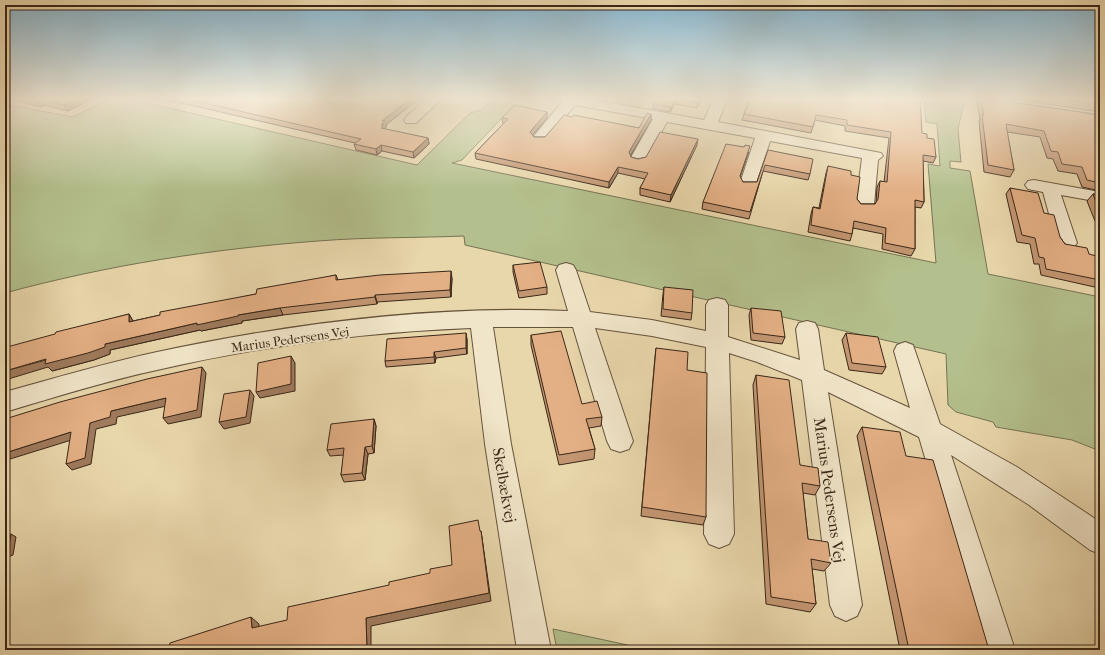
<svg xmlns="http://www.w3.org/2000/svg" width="1105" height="655" viewBox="0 0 1105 655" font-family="'IM FELL French Canon',serif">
	<rect width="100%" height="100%" fill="#e9d7ac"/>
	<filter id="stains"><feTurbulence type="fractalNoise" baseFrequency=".005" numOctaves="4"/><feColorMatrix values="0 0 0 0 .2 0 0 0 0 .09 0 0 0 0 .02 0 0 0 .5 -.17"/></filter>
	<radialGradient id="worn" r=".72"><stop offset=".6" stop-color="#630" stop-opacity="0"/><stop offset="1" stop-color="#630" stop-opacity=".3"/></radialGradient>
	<g fill="#b3bf8c" stroke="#767352">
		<path d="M111,98H137L134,100L417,165L470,113L481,110L493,98H521L462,160L452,163L936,263L928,164L940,166L937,124L926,122L924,98H965L958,129L961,162L950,161V168L970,171L988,274L1100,297V451L1072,440L996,427L993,422L956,412L948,405L946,354L465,245L464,236C416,238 367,237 318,241C212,249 108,265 5,293V108L9,105L73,117Z"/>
		<polygon points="553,629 651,650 557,650"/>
	</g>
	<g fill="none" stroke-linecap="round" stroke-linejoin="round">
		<g stroke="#66533c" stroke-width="2">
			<g id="minor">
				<path d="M332,98H349C344,105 336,109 328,107L326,104Z"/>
				<polygon points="427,98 443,98 416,123 406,123 404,120 406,117"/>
				<polygon points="560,98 585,98 704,120 714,98 728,98 718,122 881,153 883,156 878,160 874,205 871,209 865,210 859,209 856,205 862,158 770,141 756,183 754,187 748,188 742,187 740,183 755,138 667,122 646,159 644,162 638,164 632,162 630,159 653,119 575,105 544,142 534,142 531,139 534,136 562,102"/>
				<polygon points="1034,180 1100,192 1100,202 1061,195 1077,243 1074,247 1067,249 1060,247 1057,243 1043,192 1028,189 1025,185 1028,181"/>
				<path d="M566,263L573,265L576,270L590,312L652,320L706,331V305L709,300L717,298L725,300L728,305V337L800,360L796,329L799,323L807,321L815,323L818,329L824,370L910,408L894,351L897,345L905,342L913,345L940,424L1017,467L1100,522V554L1090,550L1029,505L951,455L1015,650H981L919,437L828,392L862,605L857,616L846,621L835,616L830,605L802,380L757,362L729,353L734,534L729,544L719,548L709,544L704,534L706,347L652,336L595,328L633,441L629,449L620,452L611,449L607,441L573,327H493L511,444L551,650H517L485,444L471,328C366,332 260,346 157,370C106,381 55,397 5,412V392C55,378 106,363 157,352C288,324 435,305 568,311L556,270L559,265Z"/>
			</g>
		</g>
		<use href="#minor" fill="#f1e5c9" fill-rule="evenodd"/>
	</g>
	<g fill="#c39672" stroke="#3a2717">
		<polygon points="7,98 93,98 68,111 44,105 40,107"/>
		<polygon points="163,98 330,98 326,102 386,125 386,127 385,129 428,138 429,144 414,158 382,151 377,155 356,150 354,144 355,143 164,99"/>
		<polygon points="702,98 697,108 675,104 670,112 653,109 653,104 652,104 653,99"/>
		<polygon points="750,98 922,133 927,138 936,157 933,163 923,161 924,202 921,208 915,207 915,249 911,256 882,249 883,234 853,228 852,234 850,241 808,232 811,214 813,207 819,208 826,173 828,166 851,175 857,199 861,204 875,204 876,203 877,187 880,181 884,182 889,138 845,131 845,126 815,120 811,133 742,120 744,114"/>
		<polygon points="976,98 1100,98 1100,112 1014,99 1011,99 1012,102 1100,115 1100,191 1082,187 1077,174 1058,171 1053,159 1047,158 1040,137 1007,132 1014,170 1010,177 984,172 979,121 980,119"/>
		<polygon points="547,112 547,118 532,135 534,137 545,137 572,117 639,128 651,114 651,120 631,155 631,157 638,159 697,145 670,202 640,195 640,188 645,179 618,173 609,188 476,159 475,153 503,124 502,118"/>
		<polygon points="768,150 810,174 808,180 763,171 749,219 702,209 703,202 749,152 740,177 743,182 757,182"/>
		<polygon points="1010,188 1044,213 1060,237 1065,244 1089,254 1100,267 1100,287 1099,288 1041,275 1039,264 1034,264 1030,244 1017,242 1006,194"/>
		<polygon points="1093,194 1100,195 1100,222 1095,221 1087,201"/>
		<polygon points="513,265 547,287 547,294 519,298 513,272"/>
		<polygon points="336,275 338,280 452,278 451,297 377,302 377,304 283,315 242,321 242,323 201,331 200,330 110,350 110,354 94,360 52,371 48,367 55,334 129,314 133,321 256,294"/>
		<polygon points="664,287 692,313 691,320 661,316 663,294"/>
		<polygon points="751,308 785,337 782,344 751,340 749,315"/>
		<polygon points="846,333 886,367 882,374 849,370 842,340"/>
		<polygon points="531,335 582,404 602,417 601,426 589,428 595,449 594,459 559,465 531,345"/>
		<polygon points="467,339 467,354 436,358 435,363 386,367 385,361"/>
		<polygon points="656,348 687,370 706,517 703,525 641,516 655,357"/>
		<polygon points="756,375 800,465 820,486 815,495 803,493 808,539 831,563 824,571 812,569 816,604 810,612 766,604 753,385"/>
		<polygon points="374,419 376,426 374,453 368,454 365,480 344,482 341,475 344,455 330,456 327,450"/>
		<polygon points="862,427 906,456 989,650 900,650 857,436"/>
		<polygon points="1100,620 1100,650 1096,650"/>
	</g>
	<g fill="#9f7a5c" stroke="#3a2717">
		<polygon points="78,98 93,98 68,111 64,105"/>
		<polygon points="323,98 330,98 325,104"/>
		<polygon points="411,98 420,98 386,125 386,127 385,129 386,132 383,134 381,125 382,121"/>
		<polygon points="700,98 702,98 697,108 698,103"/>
		<polygon points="40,99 44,105 40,107 36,101"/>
		<polygon points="676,99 675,104 670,112 671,107"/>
		<polygon points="547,112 547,118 530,138 530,132"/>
		<polygon points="651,114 651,120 629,158 629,152"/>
		<polygon points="428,138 429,144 414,158 413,152"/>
		<polygon points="698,139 697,145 670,202 671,195"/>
		<polygon points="381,145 382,151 377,155 376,149"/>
		<polygon points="618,167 618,173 609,188 609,182"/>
		<polygon points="451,271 452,278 451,297 450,290"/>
		<polygon points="375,295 377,302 377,304 375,297"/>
		<polygon points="280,308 283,315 242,321 242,323 201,331 200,330 110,350 110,354 94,360 52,371 48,367 5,380 5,371 105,344 197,323 238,315"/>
		<polygon points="129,314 133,321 129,322"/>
		<polygon points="466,333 467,339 467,354 466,348"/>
		<polygon points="434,352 436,358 435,363 434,357"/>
		<polygon points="291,356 295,363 295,391 260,398 256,392"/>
		<polygon points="202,367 206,373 201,417 168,424 163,418"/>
		<polygon points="250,390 254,396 250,423 224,429 219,422"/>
		<polygon points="166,398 171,405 117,417 116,424 96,429 91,464 72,470 66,464 90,423 111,411"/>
		<polygon points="374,419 376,426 374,453 372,446"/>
		<polygon points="71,432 78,438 10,459 5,455 5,453"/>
		<polygon points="365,447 368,454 365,480 362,473"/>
		<polygon points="481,531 491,601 371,626 371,650 367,650 366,618 489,593"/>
		<polygon points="11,534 16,537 13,555 5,558 5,553"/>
		<polygon points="251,617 259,624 259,635 252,628"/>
	</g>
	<g fill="#e3af84" stroke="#3a2717">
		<polygon points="27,98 78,98 64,105 40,99 36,101"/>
		<polygon points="183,98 323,98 325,102 329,103 342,100 343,98 411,98 382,121 385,121 381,125 384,125 381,128 428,138 413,152 381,145 376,149 354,144 361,139"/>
		<polygon points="653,98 700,98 698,103 676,99 671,107 654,104 656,100 653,99"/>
		<polygon points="750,98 920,98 922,133 927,134 927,138 934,139 936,157 923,155 924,202 915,200 915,249 885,243 886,228 854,221 852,234 811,225 813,207 820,209 828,166 851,171 851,175 860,177 857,199 861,204 875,204 878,199 880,181 887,182 891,132 847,125 847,120 816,115 813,127 744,114"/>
		<polygon points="980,98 1010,98 1012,102 1100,115 1100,183 1087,180 1082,167 1062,164 1058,152 1051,151 1044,131 1006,124 1014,170 988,165 982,115 984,115"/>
		<polygon points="1057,98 1100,98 1100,105"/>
		<polygon points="515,105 547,112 530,132 534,137 545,137 564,115 572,117 574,115 639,128 647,113 651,114 629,152 631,157 638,159 646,157 660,132 698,139 671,195 640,188 648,173 618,167 609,182 475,153 508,119 502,118"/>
		<polygon points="726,144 744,147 745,145 750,146 740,176 743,182 757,182 768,150 813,159 810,174 765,165 750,212 703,202"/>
		<polygon points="1010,188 1038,193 1044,213 1054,215 1060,237 1065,244 1087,248 1089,254 1096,256 1100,267 1100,280 1046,269 1044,258 1039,257 1035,238 1022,235"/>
		<polygon points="1093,194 1100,195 1100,213"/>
		<polygon points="540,262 547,287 519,291 513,265"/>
		<polygon points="451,271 450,290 375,295 375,297 280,308 238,315 238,316 197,325 197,323 105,344 105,347 88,353 45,364 46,359 5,371 5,352 7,352 7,347 55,334 56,332 129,314 129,322 160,315 160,312 256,294 257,289 336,275 336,280 380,275"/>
		<polygon points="664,287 693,290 692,313 663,309"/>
		<polygon points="751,308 781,311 785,337 753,333"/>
		<polygon points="561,331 582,404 597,401 602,417 586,419 595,449 559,455 531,335"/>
		<polygon points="466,333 466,348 434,352 434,357 385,361 387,339"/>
		<polygon points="846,333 878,337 886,367 852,363"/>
		<polygon points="656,348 688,352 687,370 707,373 706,517 642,507"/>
		<polygon points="291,356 291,384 256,392 258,363"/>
		<polygon points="202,367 197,410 163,418 166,398 111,411 110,417 90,423 85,458 66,464 71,432 5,453 5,419 60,402 147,379"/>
		<polygon points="756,375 789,380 800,465 818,468 820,486 802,483 808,539 828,542 831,563 811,559 816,604 771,597"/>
		<polygon points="250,390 246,417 219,422 224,394"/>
		<polygon points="374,419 372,446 365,447 362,473 341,475 344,448 327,450 331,424"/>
		<polygon points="862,427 900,432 906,456 933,460 989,650 909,650"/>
		<polygon points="478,520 480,531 481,531 489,593 366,618 367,650 163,650 169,648 170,643 251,617 252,628 287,620 288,607 389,585 389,582 430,573 430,569 452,565 449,526"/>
		<polygon points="11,534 8,552 5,553 5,536"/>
	</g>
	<linearGradient id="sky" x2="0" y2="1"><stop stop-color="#87b6d0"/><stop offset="0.52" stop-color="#f5edda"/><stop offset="1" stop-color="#f5edda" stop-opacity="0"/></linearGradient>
	<rect width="1105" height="190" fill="url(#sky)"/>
	<g text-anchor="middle" stroke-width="4" stroke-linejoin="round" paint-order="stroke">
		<g font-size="13" fill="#3a2717" stroke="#f1e5c9">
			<text transform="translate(290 339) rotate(-8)" y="5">Marius Pedersens Vej</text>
		</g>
		<g font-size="16" fill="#3a2717" stroke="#f1e5c9">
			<text transform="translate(505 485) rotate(80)" y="6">Skelbækvej</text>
			<text transform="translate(830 490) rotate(82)" y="6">Marius Pedersens Vej</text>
		</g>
	</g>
	<rect width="1105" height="655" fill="none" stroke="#e9d7ac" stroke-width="20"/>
	<rect x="6" y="6" width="1093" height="643" fill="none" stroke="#3a2717" stroke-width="2"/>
	<rect x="10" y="10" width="1085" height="635" fill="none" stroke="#3a2717"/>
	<rect width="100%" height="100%" filter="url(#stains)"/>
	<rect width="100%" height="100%" fill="url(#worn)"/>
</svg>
